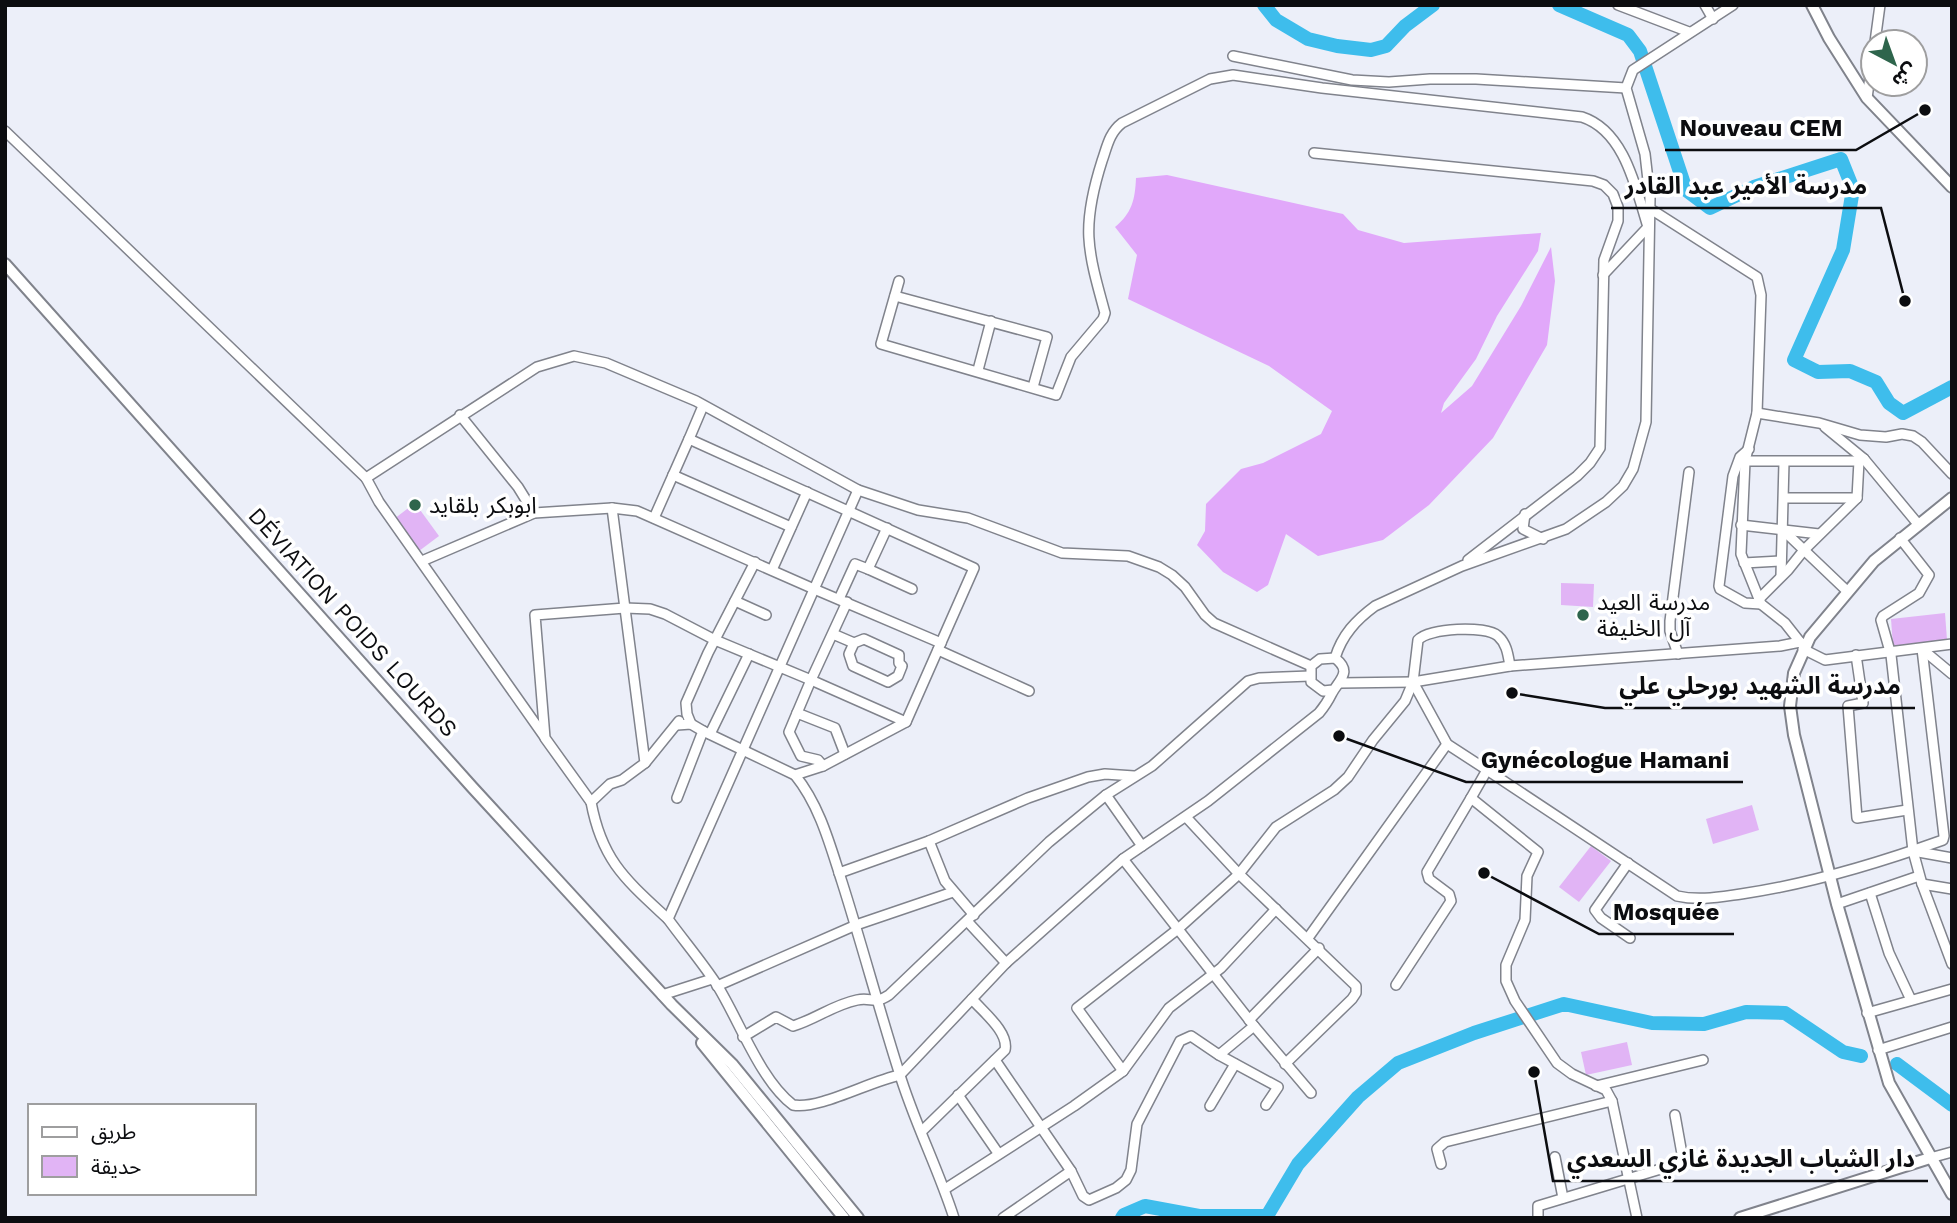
<svg xmlns="http://www.w3.org/2000/svg" width="1957" height="1223" viewBox="0 0 1957 1223" font-family="'Work Sans','Noto Sans Arabic',sans-serif">
	<rect width="100%" height="100%" fill="#eceff9"/>
	<g fill="#e1b4f5">
		<polygon points="415,503 439,536 419,551 394,519"/>
		<polygon points="1561,583 1594,584 1593,607 1561,605"/>
		<polygon points="1945,613 1947,640 1893,646 1891,619"/>
		<polygon points="1752,805 1759,830 1713,844 1706,819"/>
		<polygon points="1591,846 1611,861 1579,902 1559,887"/>
		<polygon points="1627,1042 1632,1065 1586,1075 1581,1052"/>
	</g>
	<path fill="#e1a8fa" d="M1167,175L1343,214L1358,230L1404,243L1541,233L1538,251L1497,316L1476,359L1444,403L1441,413L1472,386L1521,306L1551,247L1555,281L1547,345L1493,438L1429,505L1383,540L1318,556L1286,534L1268,585L1257,592L1223,572L1197,545L1205,531L1206,504L1241,469L1263,463L1321,434L1332,411L1269,366L1128,299L1137,255L1115,227C1132,213 1135,200 1136,178Z"/>
	<g fill="none" stroke-linecap="round" stroke-linejoin="round">
		<g stroke="#3ebdec" stroke-width="14">
			<polyline points="1264,5 1276,20 1308,39 1337,46 1371,50 1386,46 1405,26 1433,5"/>
			<polyline points="1559,5 1628,35 1640,51 1686,190 1710,208 1754,187 1841,159 1853,189 1843,250 1794,360 1818,372 1850,371 1876,382 1889,403 1903,413 1952,387"/>
			<polyline points="1897,1064 1952,1105"/>
			<polyline points="1122,1218 1124,1215 1145,1206 1199,1216 1267,1216 1298,1164 1358,1097 1398,1063 1474,1033 1564,1004 1652,1023 1704,1024 1746,1012 1785,1013 1843,1052 1861,1056"/>
		</g>
		<g stroke="#80838c" stroke-width="12">
			<g id="minor">
				<polyline points="1618,5 1689,32"/>
				<polyline points="1705,5 1713,19"/>
				<polyline points="1875,42 1880,5"/>
				<polyline points="1233,56 1352,80 1389,82 1430,79 1476,79 1626,88"/>
				<polyline points="1867,98 1873,55"/>
				<polyline points="5,131 366,478 537,367 574,356 606,363 696,401 858,490 918,510 968,518 1062,553 1128,556 1159,567 1172,575 1185,587 1205,615 1214,623 1311,666"/>
				<polyline points="1314,153 1593,181 1604,185 1613,194 1618,207 1618,221 1604,260 1600,448 1590,463 1577,476 1468,560"/>
				<polyline points="1649,208 1757,277 1761,295 1757,413 1745,461 1741,554 1761,604 1785,623 1800,642"/>
				<path d="M899,281L881,344L1056,395L1071,357L1103,319L1105,313C1087,248 1081,227 1102,161C1107,147 1109,133 1122,123L1210,79L1233,75L1322,88L1582,117C1625,131 1636,189 1648,227L1603,275"/>
				<polyline points="895,296 1047,337 1033,387"/>
				<polyline points="978,370 991,321"/>
				<polyline points="1757,413 1819,423 1860,435 1886,437 1902,434 1913,436 1922,442 1952,474"/>
				<polyline points="460,415 518,487 534,513"/>
				<polyline points="1825,427 1864,459 1918,524"/>
				<polyline points="689,439 703,406"/>
				<polyline points="1749,449 1740,457 1733,476 1719,586 1720,589 1745,603 1761,604"/>
				<polyline points="1745,461 1859,461"/>
				<polyline points="673,475 791,527"/>
				<polyline points="366,478 379,502 544,736"/>
				<path d="M858,490L668,919C684,941 702,962 717,985C739,1020 760,1080 793,1105C819,1110 870,1081 900,1075L1006,963L1123,859L1208,801L1319,713C1325,706 1328,701 1332,693C1339,680 1353,672 1335,658L1320,659L1311,666V682L1323,691L1333,690"/>
				<polyline points="1784,498 1857,498"/>
				<polyline points="1525,514 1523,529 1543,539"/>
				<polyline points="654,518 689,439 974,568 906,722"/>
				<polyline points="1741,525 1819,534"/>
				<polyline points="887,528 868,569 912,589"/>
				<polyline points="1783,530 1848,592"/>
				<polyline points="1900,538 1929,575 1919,593 1883,616 1881,620 1891,655 1913,851 1952,858"/>
				<polyline points="422,561 534,513 612,508"/>
				<polyline points="1744,563 1781,561"/>
				<polyline points="772,570 807,492"/>
				<polyline points="1781,576 1784,462"/>
				<polyline points="1760,598 1788,570 1804,550 1857,498 1859,461 1864,459"/>
				<polyline points="839,599 855,564 868,569"/>
				<polyline points="735,601 766,615"/>
				<polyline points="833,634 854,643 864,639 899,655 899,663 902,666 898,676 888,682 853,666 849,654 854,643"/>
				<polyline points="1803,649 1825,660 1952,644"/>
				<polyline points="1922,649 1952,674"/>
				<polyline points="938,650 1029,691"/>
				<polyline points="1678,654 1670,631 1670,621 1689,472"/>
				<polyline points="1856,655 1863,703 1848,706 1857,818 1907,810"/>
				<path d="M1335,658C1342,635 1356,620 1375,606L1462,566L1566,529L1606,502L1623,486L1633,469L1646,422L1650,198L1645,154L1626,88L1633,70L1733,5"/>
				<polyline points="1340,683 1413,682"/>
				<polyline points="691,724 687,714 686,703 708,653 755,562"/>
				<polyline points="703,731 795,775 823,766 906,722 811,680 847,602"/>
				<polyline points="710,734 749,654"/>
				<polyline points="645,763 679,721"/>
				<polyline points="823,766 818,760 801,756 789,732 797,713 835,728 845,754"/>
				<polyline points="1487,770 1447,744 1413,682 1510,666 1780,646 1800,642 1803,644"/>
				<path d="M795,775C820,806 830,845 842,882C862,945 879,1009 899,1072C914,1122 938,1168 954,1218"/>
				<polyline points="1106,795 1142,846"/>
				<polyline points="677,798 703,731 691,724 677,725"/>
				<polyline points="591,802 545,738 535,615 625,608 650,609 665,614 715,640 811,680 797,713"/>
				<polyline points="1186,817 1239,874 1356,986 1356,993 1352,999 1285,1064"/>
				<polyline points="929,841 945,881 974,915"/>
				<polyline points="1913,851 1922,884 1952,964"/>
				<polyline points="1123,859 1254,1026 1311,1093"/>
				<polyline points="1628,863 1595,910 1601,918 1630,938"/>
				<polyline points="839,873 929,841 1028,798 1088,777 1105,774 1134,776"/>
				<polyline points="1922,884 1952,889"/>
				<polyline points="1870,893 1889,953 1911,1000"/>
				<polyline points="1837,904 1919,876"/>
				<path d="M668,919C626,880 602,861 591,802L610,784L622,780L645,763L612,508L637,511L814,589L941,643"/>
				<polyline points="967,921 1006,963"/>
				<polyline points="1308,938 1447,744"/>
				<polyline points="1396,985 1451,901 1449,894 1429,879 1427,872 1471,798"/>
				<polyline points="717,986 856,925 953,892"/>
				<polyline points="662,995 712,979"/>
				<polyline points="1867,1013 1952,989"/>
				<polyline points="1249,1020 1319,948"/>
				<path d="M743,1037L776,1017L793,1026C816,1019 833,1005 857,1000C872,997 874,1005 889,995L1049,842L1106,795L1152,766L1248,681L1259,678L1310,676"/>
				<polyline points="1878,1050 1952,1027"/>
				<polyline points="1219,1055 1254,1026"/>
				<polyline points="995,1060 1071,1171 1083,1196 1089,1200 1116,1188 1126,1180 1131,1170 1137,1124 1180,1041 1191,1036 1219,1055 1278,1087 1266,1105"/>
				<path d="M1123,1071L1077,1008L1178,929L1239,874L1276,827L1334,790L1348,777L1373,740L1405,701L1413,682L1418,640C1428,628 1486,625 1498,636C1507,644 1508,655 1510,666"/>
				<polyline points="1596,1086 1703,1060"/>
				<polyline points="958,1095 998,1153"/>
				<polyline points="1210,1106 1235,1064"/>
				<path d="M922,1131L1005,1050C1009,1032 983,1012 972,999"/>
				<polyline points="1555,1157 1563,1198"/>
				<polyline points="1930,1158 1952,1152"/>
				<polyline points="1441,1164 1437,1149 1445,1142 1612,1101"/>
				<polyline points="945,1189 1074,1106 1123,1071 1169,1008 1221,968 1276,909"/>
				<polyline points="1003,1218 1071,1171"/>
				<polyline points="1538,1218 1538,1206 1674,1165 1682,1154 1675,1115"/>
				<path d="M1637,1218L1612,1101L1606,1090L1572,1074L1557,1063L1515,1001L1506,981V965L1525,920L1527,876L1538,852L1471,798L1487,770L1677,896C1699,901 1719,897 1741,894C1810,884 1876,864 1943,840L1944,836L1922,649"/>
			</g>
		</g>
		<g stroke="#80838c" stroke-width="14">
			<g id="major">
				<polyline points="1812,5 1829,38 1867,98 1952,187"/>
				<polyline points="5,264 472,787 672,1005 732,1064 858,1218"/>
				<polyline points="1952,498 1874,561 1810,637 1794,673 1790,706 1794,735 1837,904 1889,1083 1952,1194"/>
				<polyline points="702,1043 844,1218"/>
				<polyline points="1740,1218 1930,1158"/>
			</g>
		</g>
		<use href="#minor" stroke="#fff" stroke-width="9"/>
		<use href="#major" stroke="#fff" stroke-width="10"/>
	</g>
	<g fill="#2e654c" stroke="#fff" stroke-width="2.5">
		<circle cx="415" cy="505" r="7"/>
		<circle cx="1583" cy="615" r="7"/>
	</g>
	<g text-anchor="middle" stroke-width="7" stroke-linejoin="round" paint-order="stroke">
		<g font-size="23" fill="#0c0d10" stroke="#fff" text-anchor="start">
			<text x="429" y="513">ابوبكر بلقايد</text>
			<text x="1597" y="610">مدرسة العيد<tspan x="1597" dy="26">آل الخليفة</tspan></text>
		</g>
		<g font-size="23" fill="#0c0d10" stroke="#fff">
			<text transform="translate(353 622) rotate(48)" y="8">DÉVIATION POIDS LOURDS</text>
		</g>
	</g>
	<path fill="none" stroke="#0c0d10" stroke-width="2.5" d="M1925 110L1856 150H1665M1905 301L1881 208H1611M1512 693L1605 708H1915M1339 736L1466 782H1743M1484 873L1599 934H1734M1534 1072L1553 1181H1928"/>
	<g fill="#0c0d10" stroke="#fff" stroke-width="2.5">
		<circle cx="1925" cy="110" r="7"/>
		<circle cx="1905" cy="301" r="7"/>
		<circle cx="1512" cy="693" r="7"/>
		<circle cx="1339" cy="736" r="7"/>
		<circle cx="1484" cy="873" r="7"/>
		<circle cx="1534" cy="1072" r="7"/>
	</g>
	<g font-size="24" text-anchor="middle" font-weight="bold" fill="#0c0d10" stroke="#fff" stroke-width="7" stroke-linejoin="round" paint-order="stroke">
		<text x="1761" y="136">Nouveau CEM</text>
		<text x="1746" y="194">مدرسة الأمير عبد القادر</text>
		<text x="1760" y="694">مدرسة الشهيد بورحلي علي</text>
		<text x="1605" y="768">Gynécologue Hamani</text>
		<text x="1666" y="920">Mosquée</text>
		<text x="1741" y="1167">دار الشباب الجديدة غازي السعدي</text>
	</g>
	<rect width="1957" height="1223" fill="none" stroke="#0c0d10" stroke-width="14"/>
	<rect x="28" y="1104" width="228" height="91" fill="#ffffff" stroke="#9e9e9f" stroke-width="2"/>
	<rect x="42" y="1127" width="35" height="10" fill="#ffffff" stroke="#9e9e9f" stroke-width="2"/>
	<text x="91" y="1139" font-size="21" fill="#0c0d10">طريق</text>
	<rect x="42" y="1156" width="35" height="21" fill="#e1b4f5" stroke="#9e9e9f" stroke-width="2"/>
	<text x="91" y="1174" font-size="21" fill="#0c0d10">حديقة</text>
	<g transform="translate(1894 63) rotate(139)"><circle r="33" fill="#ffffff" stroke="#9e9e9f" stroke-width="2"/>
	<path d="M0-5L12 26L0 18L-12 26Z" fill="#2e654c"/>
	<text y="-10" font-size="19" font-weight="bold" text-anchor="middle" fill="#0c0d10">ش</text>
	</g>
</svg>
